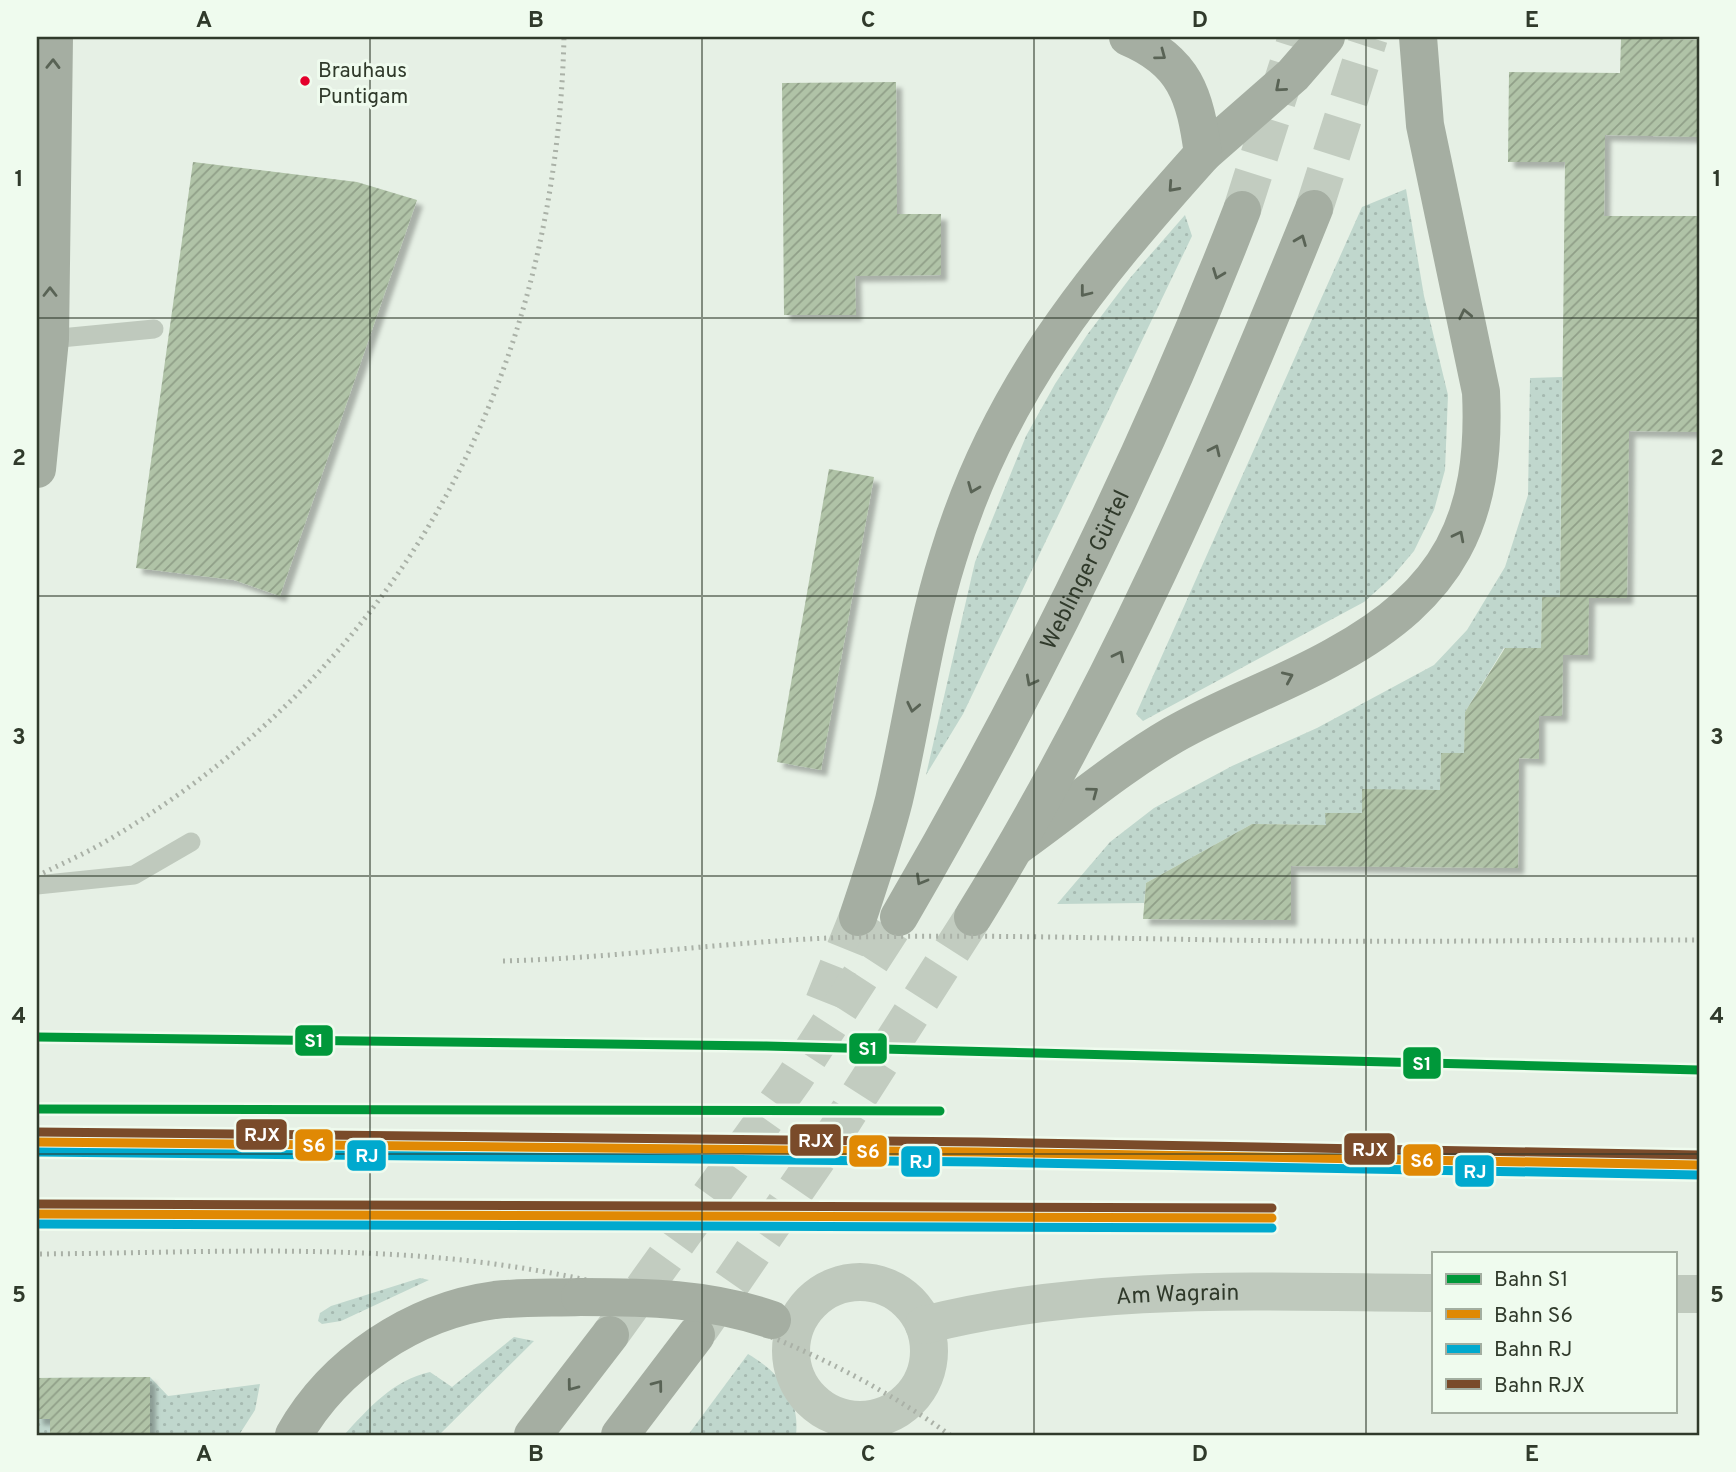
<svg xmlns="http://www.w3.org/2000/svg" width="1736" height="1472" viewBox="0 0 1736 1472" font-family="Overpass,sans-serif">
	<defs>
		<pattern id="grass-dots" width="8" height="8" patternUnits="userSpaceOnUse" patternTransform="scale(1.75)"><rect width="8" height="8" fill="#c0d7cd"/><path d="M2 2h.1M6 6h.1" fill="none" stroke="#a5b9b0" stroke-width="1.8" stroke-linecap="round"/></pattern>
		<pattern id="building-hatch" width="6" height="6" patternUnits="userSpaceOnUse" patternTransform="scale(1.75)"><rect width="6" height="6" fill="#b0c3a7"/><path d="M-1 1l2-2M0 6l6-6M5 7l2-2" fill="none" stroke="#909f88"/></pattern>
		<filter id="shadow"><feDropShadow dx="6" dy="6" stdDeviation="2" flood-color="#0004"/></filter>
	</defs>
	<rect width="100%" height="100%" fill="#e6f0e5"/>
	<g fill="url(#grass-dots)">
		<polygon points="1406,189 1424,296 1448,395 1445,470 1434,510 1414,551 1392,577 1364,602 1143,721 1136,714 1362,207"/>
		<polygon points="1185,215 1192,236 963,714 926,775 975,562 1026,436 1055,384 1087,335 1130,278"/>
		<polygon points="1562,377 1560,597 1542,597 1541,648 1504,648 1465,712 1464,753 1441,753 1440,790 1362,813 1326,813 1326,825 1252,824 1146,883 1144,903 1057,904 1110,842 1154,808 1232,766 1317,728 1434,665 1467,630 1505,567 1528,495 1530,378"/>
		<polygon points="420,1278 429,1280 341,1321 322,1324 318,1321 320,1313 331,1306"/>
		<path d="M514,1337L534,1341L439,1435H344C369,1408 393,1380 430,1372L452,1387Z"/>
		<path d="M748,1354C779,1372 800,1398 796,1435H688Z"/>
		<polygon points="150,1377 168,1396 260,1384 255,1410 239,1435 37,1435 37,1378"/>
	</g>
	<g fill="url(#building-hatch)" filter="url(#shadow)">
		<polygon points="1621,38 1699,40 1699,137 1605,135 1604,216 1699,216 1699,432 1629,431 1627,598 1575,598 1589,598 1588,655 1563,655 1562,716 1539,716 1539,759 1519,758 1518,868 1291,866 1291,920 1143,919 1146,883 1252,824 1326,825 1325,813 1362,813 1362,789 1440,790 1441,753 1464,753 1465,712 1505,648 1541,648 1542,597 1560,597 1565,162 1508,162 1509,72 1620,73"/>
		<polygon points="896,82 897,214 941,214 941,275 855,276 856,315 784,315 782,83"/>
		<polygon points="193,162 357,182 417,200 280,596 234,580 136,568"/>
		<polygon points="829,469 874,477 821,770 777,762"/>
		<polygon points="150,1377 150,1435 50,1435 50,1419 37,1419 37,1378"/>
	</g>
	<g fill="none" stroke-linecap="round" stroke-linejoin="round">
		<g stroke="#c2ccc0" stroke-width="38" stroke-dasharray="38 19" stroke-linecap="butt">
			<polyline points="1314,209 1369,37"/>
			<polyline points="1242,210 1297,37"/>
			<polyline points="824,1002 858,917"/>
			<polyline points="699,1330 837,1130 973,917"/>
			<polyline points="610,1335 794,1079 899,917"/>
		</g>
		<g stroke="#bfc9bd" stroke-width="19">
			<polyline points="50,339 154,329"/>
			<polyline points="37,885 134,875 191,842"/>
		</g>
		<g stroke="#bfc9bd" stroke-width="38">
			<circle cx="860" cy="1351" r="69"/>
			<polyline points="1675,1294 1699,1294"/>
			<path id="s1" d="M924,1325C1090,1283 1263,1292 1433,1293"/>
		</g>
		<g stroke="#a5aea2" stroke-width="38">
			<polyline points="1203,154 1293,75 1326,37"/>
			<polyline points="37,469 50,339 54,37"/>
			<path d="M1017,846C1069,809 1118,767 1173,735C1225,705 1284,685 1335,656C1449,594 1487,520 1481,392L1425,125L1418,37"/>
			<path d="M858,917C871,878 884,840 894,800C913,719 923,637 948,557C998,391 1090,280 1203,154C1195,95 1185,61 1128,37"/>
			<path id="s2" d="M899,917C1031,690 1147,456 1242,210"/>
			<path d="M973,917C1111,693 1216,453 1314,209"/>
			<path d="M294,1435C334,1364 413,1311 495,1300C523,1297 552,1298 580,1297"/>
			<polyline points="533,1435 610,1335"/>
			<polyline points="620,1435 696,1335"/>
		</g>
		<g stroke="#aab1a7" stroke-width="5" stroke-dasharray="2 5" stroke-linecap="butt">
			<path d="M37,876C59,865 82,855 103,843C401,670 556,377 564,37"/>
			<path d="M503,961C621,958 738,940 857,937C1007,934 1158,940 1308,941C1438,942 1569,940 1699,940"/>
			<path d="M40,1254C173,1253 308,1246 441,1258C620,1274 803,1330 950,1435"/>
		</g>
		<path stroke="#a5aea2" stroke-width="38" d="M580,1297C645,1297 710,1298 772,1320"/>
		<g stroke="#effbee" stroke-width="14">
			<g id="rail-1">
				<polyline points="37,1037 766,1046 1699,1070"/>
				<polyline points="37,1109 940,1111"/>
			</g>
		</g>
		<g stroke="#effbee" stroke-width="14">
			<g id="rail-2">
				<polyline points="37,1142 979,1152 1699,1165"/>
				<polyline points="37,1214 1272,1218"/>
			</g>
		</g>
		<g stroke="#effbee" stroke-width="14">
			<g id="rail-3">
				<polyline points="37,1152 979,1162 1699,1175"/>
				<polyline points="37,1224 1272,1228"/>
			</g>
		</g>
		<g stroke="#effbee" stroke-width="14">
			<g id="rail-4">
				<polyline points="37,1132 979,1142 1699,1155"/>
				<polyline points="37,1204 1272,1208"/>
			</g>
		</g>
		<use href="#rail-1" stroke="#00983a" stroke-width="9"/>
		<use href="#rail-2" stroke="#e08904" stroke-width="9"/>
		<use href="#rail-3" stroke="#00a9ce" stroke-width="9"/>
		<use href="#rail-4" stroke="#7a4b2a" stroke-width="9"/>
	</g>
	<defs><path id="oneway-chevron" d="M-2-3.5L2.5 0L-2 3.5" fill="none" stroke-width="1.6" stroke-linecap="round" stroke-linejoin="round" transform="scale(1.75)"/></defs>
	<g stroke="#596355">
		<use href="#oneway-chevron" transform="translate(1161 55) rotate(37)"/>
		<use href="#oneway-chevron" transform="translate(53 64) rotate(-89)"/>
		<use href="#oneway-chevron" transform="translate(1280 87) rotate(139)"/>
		<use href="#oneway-chevron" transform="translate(1173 187) rotate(132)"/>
		<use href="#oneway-chevron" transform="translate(1301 240) rotate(-68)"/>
		<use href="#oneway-chevron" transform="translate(1218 274) rotate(111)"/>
		<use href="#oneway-chevron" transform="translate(50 292) rotate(-90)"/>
		<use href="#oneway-chevron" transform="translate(1085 292) rotate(128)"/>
		<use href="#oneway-chevron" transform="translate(1465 314) rotate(-102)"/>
		<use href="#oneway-chevron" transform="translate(1215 450) rotate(-65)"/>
		<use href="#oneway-chevron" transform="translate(973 488) rotate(112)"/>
		<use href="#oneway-chevron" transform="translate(1459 536) rotate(-63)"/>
		<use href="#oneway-chevron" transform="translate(1119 656) rotate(-63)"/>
		<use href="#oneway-chevron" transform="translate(1288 677) rotate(-24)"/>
		<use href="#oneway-chevron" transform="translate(1031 681) rotate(118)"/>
		<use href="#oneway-chevron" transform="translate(913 707) rotate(102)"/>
		<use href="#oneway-chevron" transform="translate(1093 792) rotate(-37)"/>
		<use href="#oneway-chevron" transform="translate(921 880) rotate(120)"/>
		<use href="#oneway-chevron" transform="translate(658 1385) rotate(-53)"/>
		<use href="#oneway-chevron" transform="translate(572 1386) rotate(127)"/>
	</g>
	<path fill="none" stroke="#303a2b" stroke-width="2" stroke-opacity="0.55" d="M370,37V1435M702,37V1435M1034,37V1435M1366,37V1435M37,318H1699M37,596H1699M37,876H1699M37,1154H1699"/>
	<circle fill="#e4002b" stroke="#effbee" stroke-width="2.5" cx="305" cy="81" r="6"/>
	<g text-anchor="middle" stroke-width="6" stroke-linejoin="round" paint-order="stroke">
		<g font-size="21" fill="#303a2b" stroke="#effbee" text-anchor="start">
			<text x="318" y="77">Brauhaus<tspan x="318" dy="26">Puntigam</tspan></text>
		</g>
		<g font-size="23" fill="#303a2b" stroke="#effbee">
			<text dy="8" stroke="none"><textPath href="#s2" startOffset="394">Weblinger Gürtel</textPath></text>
			<text dy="8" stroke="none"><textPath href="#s1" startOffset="256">Am Wagrain</textPath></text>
		</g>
	</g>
	<g stroke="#effbee" stroke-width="2.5">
		<rect x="294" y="1024" width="40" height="33" rx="7" fill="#00983a"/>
		<rect x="848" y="1032" width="40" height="33" rx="7" fill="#00983a"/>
		<rect x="1402" y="1046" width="40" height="34" rx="7" fill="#00983a"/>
		<rect x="235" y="1118" width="53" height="33" rx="7" fill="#7a4b2a"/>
		<rect x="789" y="1123" width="53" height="34" rx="7" fill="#7a4b2a"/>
		<rect x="294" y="1128" width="40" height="34" rx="7" fill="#e08904"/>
		<rect x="1343" y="1132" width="53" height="34" rx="7" fill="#7a4b2a"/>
		<rect x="848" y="1134" width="40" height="34" rx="7" fill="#e08904"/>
		<rect x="346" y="1139" width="41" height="33" rx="7" fill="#00a9ce"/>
		<rect x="1402" y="1143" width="40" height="34" rx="7" fill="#e08904"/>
		<rect x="900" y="1145" width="41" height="33" rx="7" fill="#00a9ce"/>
		<rect x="1454" y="1154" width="41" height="34" rx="7" fill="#00a9ce"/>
	</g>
	<g font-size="19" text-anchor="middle" font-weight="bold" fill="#fff">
		<text x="314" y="1047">S1</text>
		<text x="868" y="1055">S1</text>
		<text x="1422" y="1070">S1</text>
		<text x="262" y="1141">RJX</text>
		<text x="816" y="1147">RJX</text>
		<text x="314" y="1152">S6</text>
		<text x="1370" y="1156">RJX</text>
		<text x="868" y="1158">S6</text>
		<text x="367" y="1162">RJ</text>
		<text x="1422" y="1167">S6</text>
		<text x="921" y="1168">RJ</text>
		<text x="1475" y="1178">RJ</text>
	</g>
	<rect width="1736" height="1472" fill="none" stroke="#effbee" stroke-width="77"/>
	<rect x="1432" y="1252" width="245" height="161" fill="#effbee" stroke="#a3aea0" stroke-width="2"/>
	<rect x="1446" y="1274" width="35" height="10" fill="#00983a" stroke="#a3aea0" stroke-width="2"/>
	<text x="1494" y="1286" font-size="21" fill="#303a2b">Bahn S1</text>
	<rect x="1446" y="1309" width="35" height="10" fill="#e08904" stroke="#a3aea0" stroke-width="2"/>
	<text x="1494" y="1322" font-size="21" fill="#303a2b">Bahn S6</text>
	<rect x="1446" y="1344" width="35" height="10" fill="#00a9ce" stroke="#a3aea0" stroke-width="2"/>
	<text x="1494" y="1356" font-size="21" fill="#303a2b">Bahn RJ</text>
	<rect x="1446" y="1379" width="35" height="10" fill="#7a4b2a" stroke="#a3aea0" stroke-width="2"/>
	<text x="1494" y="1392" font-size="21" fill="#303a2b">Bahn RJX</text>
	<rect x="38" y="38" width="1660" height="1396" fill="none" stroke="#303a2b" stroke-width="2.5"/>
	<g font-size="23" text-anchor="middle" font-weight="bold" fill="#303a2b">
		<text x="204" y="27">A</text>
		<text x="536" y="27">B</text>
		<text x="868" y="27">C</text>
		<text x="1200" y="27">D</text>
		<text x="1532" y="27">E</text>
		<text x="19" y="186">1</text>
		<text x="1717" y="186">1</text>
		<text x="19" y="465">2</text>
		<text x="1717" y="465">2</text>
		<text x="19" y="744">3</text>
		<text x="1717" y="744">3</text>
		<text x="19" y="1023">4</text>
		<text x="1717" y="1023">4</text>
		<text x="19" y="1302">5</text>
		<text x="1717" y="1302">5</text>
		<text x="204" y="1461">A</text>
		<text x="536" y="1461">B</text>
		<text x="868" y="1461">C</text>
		<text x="1200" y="1461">D</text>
		<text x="1532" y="1461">E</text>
	</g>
</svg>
